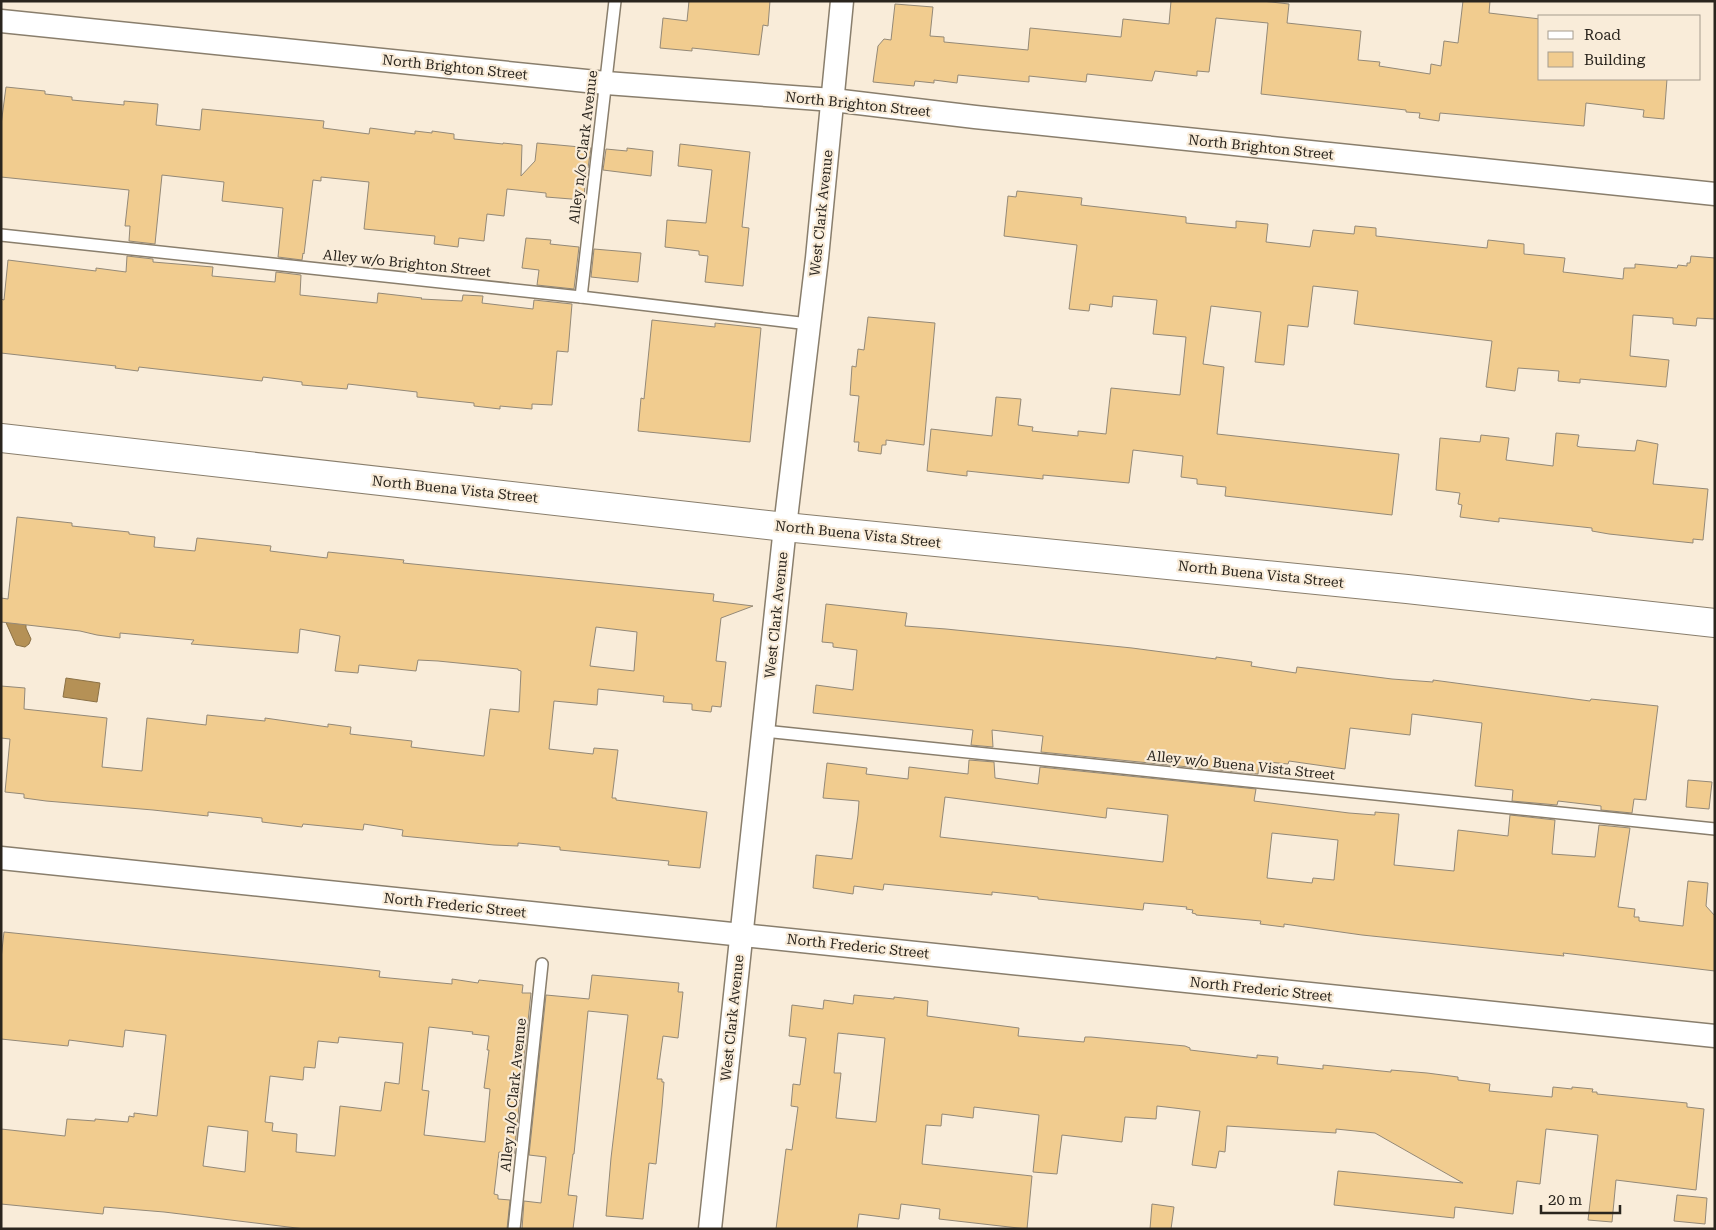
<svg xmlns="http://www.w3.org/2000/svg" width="1716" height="1230" viewBox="0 0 1716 1230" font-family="'Roboto Serif',serif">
	<rect width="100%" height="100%" fill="#f9ecd9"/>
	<g fill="#b59156" stroke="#8b7145">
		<polygon points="4,618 26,621 26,628 31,639 29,644 25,647 16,645"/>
		<polygon points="66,678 100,683 97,702 63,697"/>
	</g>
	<g fill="#f1cc8f" stroke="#948977" fill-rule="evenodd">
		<polygon points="689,1 770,1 768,26 763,25 759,55 692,48 692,51 660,48 663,18 687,21"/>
		<polygon points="1171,1 1262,1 1289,4 1287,23 1361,31 1358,60 1380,62 1379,66 1430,74 1431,64 1441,66 1444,41 1458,43 1463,1 1490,1 1489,13 1540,19 1540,79 1667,79 1664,119 1643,117 1644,110 1586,103 1584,126 1440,113 1439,121 1419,118 1420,113 1406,112 1406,110 1261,94 1268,23 1216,18 1209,72 1197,71 1197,76 1155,71 1152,81 1087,74 1086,82 1029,76 1029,82 958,75 957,83 934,80 934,83 915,81 914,86 873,82 878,46 884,39 891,40 895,4 933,7 930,36 944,37 944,42 1028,50 1030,28 1121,37 1123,19 1169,24"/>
		<polygon points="6,87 45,91 45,94 72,97 72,100 124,105 124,101 158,104 156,125 200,130 202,109 324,121 323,128 369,134 370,128 415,134 415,131 432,133 432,131 454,134 454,139 503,144 503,143 522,145 521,176 535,161 537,143 591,148 588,168 586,167 584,200 546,197 546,193 507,189 504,216 487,214 484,241 459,238 458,247 434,244 435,236 364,229 369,182 321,177 321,181 313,180 304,254 303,253 302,260 278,257 283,208 222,201 224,182 162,175 155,244 129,241 130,226 125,226 129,190 1,177 1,125"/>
		<polygon points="680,144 750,152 742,227 749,228 743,286 705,282 708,256 699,255 699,251 665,247 667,220 706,223 712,170 678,166"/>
		<polygon points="627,148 653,151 651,176 603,170 606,149 627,151"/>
		<polygon points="1017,191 1082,198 1081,205 1186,217 1186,223 1236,228 1236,221 1268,224 1266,242 1310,247 1313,230 1354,234 1355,226 1376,228 1376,236 1487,248 1488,240 1524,244 1524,254 1565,258 1563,272 1623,279 1624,268 1635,268 1635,264 1677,268 1678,265 1687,266 1687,263 1690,263 1691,256 1715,258 1715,319 1697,318 1696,326 1673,324 1673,318 1633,315 1630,356 1669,360 1666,387 1580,379 1580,383 1558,381 1559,371 1518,368 1515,391 1486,387 1492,341 1354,324 1358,291 1313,286 1308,327 1288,325 1284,365 1255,362 1261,312 1211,306 1203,364 1224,367 1217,434 1399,454 1392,515 1225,496 1226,487 1197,484 1197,479 1181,477 1183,456 1133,450 1129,483 1043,475 1043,479 967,471 967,476 927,471 931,429 992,436 996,397 1021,399 1018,425 1033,427 1032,431 1078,436 1078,431 1106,434 1111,388 1180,395 1186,337 1153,334 1157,300 1113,296 1112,307 1090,304 1089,311 1069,309 1077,245 1004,236 1008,196 1016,197"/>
		<polygon points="526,238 551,240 550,244 579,247 574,289 537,285 539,270 522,268"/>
		<polygon points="594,249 641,253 638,282 591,277"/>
		<polygon points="127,256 153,259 153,262 213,267 212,276 275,282 276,272 301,275 300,295 377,303 378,293 422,298 421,299 462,301 463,295 483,296 482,303 533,309 534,300 572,304 568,352 557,351 552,405 532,404 532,409 500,406 500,409 474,406 474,403 417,397 417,392 348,384 347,389 302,385 302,382 263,377 262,381 139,367 138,371 115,368 116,366 1,353 1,299 4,300 8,260 96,271 96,268 126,272"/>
		<polygon points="868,317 935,323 924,445 886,440 886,445 882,445 881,454 858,451 859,442 854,442 859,396 850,395 852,366 856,367 858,349 864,350"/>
		<polygon points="652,320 715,327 715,323 761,328 750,442 638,431 641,398 644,399"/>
		<polygon points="1556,433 1579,435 1577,446 1580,447 1635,451 1637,440 1658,444 1653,484 1708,489 1703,540 1693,539 1693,543 1609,534 1592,531 1592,528 1499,518 1499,522 1460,517 1462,505 1458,504 1460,493 1436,490 1440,438 1480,442 1481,435 1509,438 1506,460 1553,466"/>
		<path d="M17,517L72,523V526L129,532V534L155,537L154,547L195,551L197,538L271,546L270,551L327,558L328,552L404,560L403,563L714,594L713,601L753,606L721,618L716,661L726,662L721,707L712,706L711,712L692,710V704L663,702L664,696L598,689L597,705L554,701L549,749L593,754L594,748L618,750L612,798H616V800L707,812L700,868L668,865L669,861L560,850V847L518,843V846L494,845L402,836L403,830L364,824L363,830L303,824L302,827L262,822V818L208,812V816L153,810L46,801L24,798V794L5,792L10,739L1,738V686L25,688L24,709L107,718L102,767L142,771L147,718L206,725L207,715L265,721V718L328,727V724L351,727L350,734L412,741L411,747L484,756L490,709L519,712L521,671L518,670V669L438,661L418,660L416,671L359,665L358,673L335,671L340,636L300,629L298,653L191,644L194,640L120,633V638L97,635L80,631L1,622V598L8,599ZM596,627L637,632L634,671L590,666Z"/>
		<polygon points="826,604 907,613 905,626 946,629 1132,648 1216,659 1216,657 1252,662 1251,666 1296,673 1297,667 1392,679 1433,682 1433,680 1590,701 1591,699 1658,706 1646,800 1634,799 1632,813 1601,810 1601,806 1558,801 1557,805 1512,801 1513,790 1475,786 1482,723 1412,714 1410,735 1350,728 1345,769 1289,761 1288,764 1259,761 1258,774 1041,752 1043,736 992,730 993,747 971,745 973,730 813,713 816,685 853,690 857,650 833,647 833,643 822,642"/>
		<path d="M969,760L994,762L995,778L1038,784L1040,767L1256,789L1254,801L1349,813L1375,815V812L1399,814L1394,865L1454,871L1458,830L1508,836L1510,815L1555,820L1552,854L1595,857L1599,825L1630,828L1618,907L1635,909L1634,917H1639V921L1683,926L1688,881L1708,883L1706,906L1715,916V971L1563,953L1564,956L1362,935L1284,924V927L1260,924L1261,921L1196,915V914L1192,913L1193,910L1186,909L1187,907L1144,903L1143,910L1038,899V897L992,892V895L884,884L883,890L854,886L853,894L813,888L816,855L852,859L858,815L859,801L823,798L827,763L867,768L866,774L908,779L909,767L968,774ZM945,797L1106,818L1107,808L1168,815L1163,862L940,837ZM1272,833L1338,840L1334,880L1313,878L1312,883L1267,878Z"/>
		<polygon points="1688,780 1712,782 1709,809 1686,807"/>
		<path d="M4,932L345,967L380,971L379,977L452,984V979L478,983L479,980L523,985L522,993H531L514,1154L499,1152L494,1194L498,1195V1199L510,1200L507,1229H305L164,1212L104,1207L103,1214L1,1204V1129L65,1136L67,1119L95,1121V1119L128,1122L129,1116L134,1117V1113L157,1116L166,1035L125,1030L123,1047L69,1040L68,1046L1,1039V959ZM429,1027L473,1032L472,1034L489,1036L487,1050H489L484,1088L490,1089L485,1142L424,1135L429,1091L422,1090ZM339,1037L403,1043L399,1084L385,1082L381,1111L340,1106L335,1156L296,1152L297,1134L272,1131L273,1123L265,1122L270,1076L303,1080L304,1067L315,1068L318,1041L338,1043ZM208,1126L248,1131L245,1172L203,1166Z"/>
		<polygon points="592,975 679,983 678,992 683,992 678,1038 663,1036 657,1079 662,1079 662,1082 664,1082 662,1107 656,1164 649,1163 643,1219 606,1216 611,1158 628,1015 588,1011 574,1154 573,1154 568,1195 577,1196 573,1229 522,1229 524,1201 541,1203 546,1157 529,1155 546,995 589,999"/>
		<path d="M854,995L894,999V997L928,1001L927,1016L1019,1028L1018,1036L1084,1042L1085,1037H1091L1185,1046L1190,1048V1050L1257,1058V1055L1278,1057L1277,1064L1323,1069V1065L1391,1072V1070L1427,1073L1458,1077V1080L1490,1084L1489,1091L1552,1097L1553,1087L1572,1089V1087L1593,1089L1592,1092H1597V1094L1687,1103V1107L1704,1109L1696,1190L1616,1180L1612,1222L1588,1220L1598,1135L1546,1129L1540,1184L1517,1181L1513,1214L1455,1207L1454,1218L1334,1205L1338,1171L1463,1183L1375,1133L1336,1129V1133L1227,1126L1225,1152L1219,1151L1216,1168L1192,1165L1200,1111L1157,1106L1156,1119L1125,1117L1122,1142L1062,1135L1057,1174L1033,1172L1039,1115L974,1107L973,1118L942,1114L941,1126L926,1125L922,1164L1032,1176L1027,1229L939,1219L940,1209L901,1204L899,1219L859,1214L857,1229H776L786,1149L792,1150L798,1107L791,1106L793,1084L800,1085L806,1038L789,1036L792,1005L823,1009L824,1000L853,1004ZM838,1033L885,1038L876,1122L836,1118L841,1073H834Z"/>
		<polygon points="1677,1195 1707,1198 1705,1224 1674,1221"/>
		<polygon points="1152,1204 1174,1207 1171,1229 1150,1229"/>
	</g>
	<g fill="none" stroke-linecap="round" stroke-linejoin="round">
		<g stroke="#897e6c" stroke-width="14">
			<g id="lane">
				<polyline points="1,235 581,297 809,324"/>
				<polyline points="581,297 615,1"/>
				<polyline points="764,731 1715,829"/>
				<polyline points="514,1229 542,964"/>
			</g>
		</g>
		<g stroke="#897e6c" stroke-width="25">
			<g id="street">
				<polyline points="1,21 606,83 833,100 975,117 1715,194"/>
				<polyline points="1,858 1715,1036"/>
				<polyline points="710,1229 785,527 817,258 842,1"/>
			</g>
		</g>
		<g stroke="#897e6c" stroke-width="30">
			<polyline id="secondary" points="1,438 785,527 1407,589 1715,623"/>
		</g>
		<use href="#lane" stroke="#fff" stroke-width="11"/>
		<use href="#street" stroke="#fff" stroke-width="22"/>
		<use href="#secondary" stroke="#fff" stroke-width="28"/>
	</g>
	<g text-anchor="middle" stroke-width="4.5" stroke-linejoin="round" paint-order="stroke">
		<g font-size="14" fill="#2a251e" stroke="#f9ecd9">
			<text transform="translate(455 67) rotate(6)" y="5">North Brighton Street</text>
			<text transform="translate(858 104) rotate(6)" y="5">North Brighton Street</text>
			<text transform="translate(583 147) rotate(-83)" y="5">Alley n/o Clark Avenue</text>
			<text transform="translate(1261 147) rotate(6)" y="5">North Brighton Street</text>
			<text transform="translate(821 213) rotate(-84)" y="5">West Clark Avenue</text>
			<text transform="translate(407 263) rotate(6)" y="5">Alley w/o Brighton Street</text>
			<text transform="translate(455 489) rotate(6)" y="5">North Buena Vista Street</text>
			<text transform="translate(858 534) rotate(6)" y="5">North Buena Vista Street</text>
			<text transform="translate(1261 574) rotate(6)" y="5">North Buena Vista Street</text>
			<text transform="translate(776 615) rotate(-84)" y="5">West Clark Avenue</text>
			<text transform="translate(1241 765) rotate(6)" y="5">Alley w/o Buena Vista Street</text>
			<text transform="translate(455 905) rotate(6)" y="5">North Frederic Street</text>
			<text transform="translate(858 946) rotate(6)" y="5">North Frederic Street</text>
			<text transform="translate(1261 989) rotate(6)" y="5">North Frederic Street</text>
			<text transform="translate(732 1018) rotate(-84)" y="5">West Clark Avenue</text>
			<text transform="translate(513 1095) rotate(-84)" y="5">Alley n/o Clark Avenue</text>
		</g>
	</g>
	<rect width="1716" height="1230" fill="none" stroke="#2a251e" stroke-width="5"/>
	<rect x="1538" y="15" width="162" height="65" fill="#f9ecd9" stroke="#a69c8e"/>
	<rect x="1548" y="31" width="25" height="8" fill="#ffffff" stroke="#a69c8e"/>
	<text x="1584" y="40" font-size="15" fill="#2a251e">Road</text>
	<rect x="1548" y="52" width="25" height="15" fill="#f1cc8f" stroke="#a69c8e"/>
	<text x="1584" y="65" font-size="15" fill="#2a251e">Building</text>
	<path d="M1541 1205v8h79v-8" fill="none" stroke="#2a251e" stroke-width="2.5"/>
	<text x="1548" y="1205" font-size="15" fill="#2a251e" stroke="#f9ecd9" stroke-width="4" paint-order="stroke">20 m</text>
</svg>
